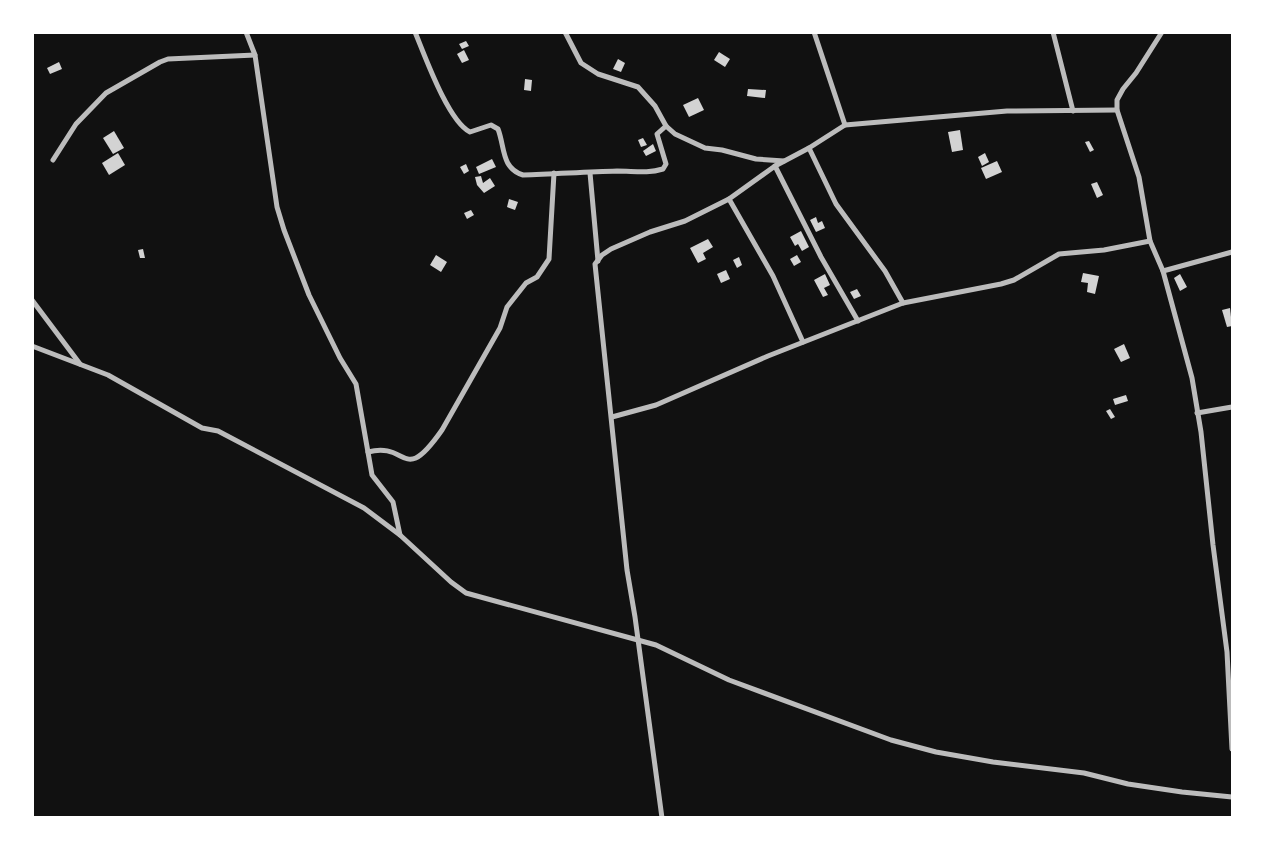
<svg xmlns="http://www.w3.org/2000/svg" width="1265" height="850" viewBox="0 0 1265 850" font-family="'Work Sans',sans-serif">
	<rect width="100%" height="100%" fill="#111"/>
	<g fill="#d3d3d3">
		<polygon points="466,41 469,46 462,49 459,44"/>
		<polygon points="464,50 469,60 462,63 457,54"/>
		<polygon points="719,52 730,59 725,67 714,60"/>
		<polygon points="618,59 625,63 621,72 613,69"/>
		<polygon points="59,62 62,69 50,74 47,68"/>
		<polygon points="525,79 532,80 531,91 524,90"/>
		<polygon points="748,89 766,90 765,98 747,96"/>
		<polygon points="698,98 704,110 689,117 683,105"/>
		<polygon points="960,130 963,150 952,152 948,132"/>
		<polygon points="114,131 124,148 113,154 103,138"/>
		<polygon points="643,138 647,145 641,147 638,140"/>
		<polygon points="1089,141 1094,150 1090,152 1085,142"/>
		<polygon points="653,144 656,151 646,156 643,151"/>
		<polygon points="118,153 125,165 109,175 102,163"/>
		<polygon points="985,153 989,162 982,166 978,157"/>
		<polygon points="492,159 496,167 479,174 476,167"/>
		<polygon points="997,161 1002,172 986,179 981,168"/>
		<polygon points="466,164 469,171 464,174 460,167"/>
		<polygon points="481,176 483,183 490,178 495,186 484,193 477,185 475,177"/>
		<polygon points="1097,182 1103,195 1097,198 1091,184"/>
		<polygon points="509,199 518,202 515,210 507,207"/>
		<polygon points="471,210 474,215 467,219 464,213"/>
		<polygon points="816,217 818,223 822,221 825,228 816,232 810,220"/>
		<polygon points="801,231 809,247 802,251 798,244 795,246 790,237"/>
		<polygon points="708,239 713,247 703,253 706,259 698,263 690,248"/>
		<polygon points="143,249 145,258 140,258 138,250"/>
		<polygon points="436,255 447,262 441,272 430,265"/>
		<polygon points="797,255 801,262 794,266 790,259"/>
		<polygon points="739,257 742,265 737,268 733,260"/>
		<polygon points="726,270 730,279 721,283 717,274"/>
		<polygon points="1083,273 1099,276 1095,294 1087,292 1088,283 1081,282"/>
		<polygon points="825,274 830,285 824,288 828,295 823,297 814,280"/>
		<polygon points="1180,274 1187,287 1180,291 1174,278"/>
		<polygon points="857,289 861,296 854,299 850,292"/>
		<polygon points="1230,308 1232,326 1227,327 1222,310"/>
		<polygon points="1124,344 1130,358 1121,362 1114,349"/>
		<polygon points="1126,395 1128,401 1115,405 1113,399"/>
		<polygon points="1110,409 1115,417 1111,419 1106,411"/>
	</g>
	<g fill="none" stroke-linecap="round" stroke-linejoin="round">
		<g stroke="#bcbcbc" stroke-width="5">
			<polyline points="246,32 255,55 277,207 284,230 309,295 340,358 356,384 372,475 393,502 400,535"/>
			<path d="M415,32C425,56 448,121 470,132L491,125L498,129C505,147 501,168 523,175C554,174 585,172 617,171C634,171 647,174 663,169L666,164L657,134L666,126"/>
			<polyline points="565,32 581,63 598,74 638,87 655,106 666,126 675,134 705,148 722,150 756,159 784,161"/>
			<polyline points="814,32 845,125"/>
			<polyline points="1053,32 1073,111"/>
			<polyline points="1162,32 1136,73 1123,89 1117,100 1117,110 1139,177 1150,241 1163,271 1192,378 1201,432 1213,545 1227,652 1232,749"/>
			<polyline points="809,148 836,204 885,271 903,303"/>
			<polyline points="53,160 76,124 106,93 160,62 168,59 255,55"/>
			<polyline points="775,166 821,257 858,321"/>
			<polyline points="590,173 598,261"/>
			<polyline points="729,199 773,276 803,342"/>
			<polyline points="1163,271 1232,252"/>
			<polyline points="32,300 80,364"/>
			<polyline points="32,346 108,375 202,428 218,431 364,508 400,535 451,582 466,593 656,645 729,680 891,740 936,752 993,762 1084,773 1128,784 1182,792 1232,797"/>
			<polyline points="1197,413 1232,407"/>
			<polyline points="612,417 656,405 768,356 903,303 1001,284 1014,280 1059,254 1104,250 1150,241"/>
			<path d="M368,452C409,441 402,487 442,430L500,328L507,307L526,283L537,277L549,259L554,173"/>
			<polyline points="662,818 635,617 627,570 595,264 602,255 611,249 650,232 685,221 729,199 775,166 809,148 845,125 1007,111 1117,110"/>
		</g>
	</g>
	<rect width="1265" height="850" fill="none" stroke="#ffffff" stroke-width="68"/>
</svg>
